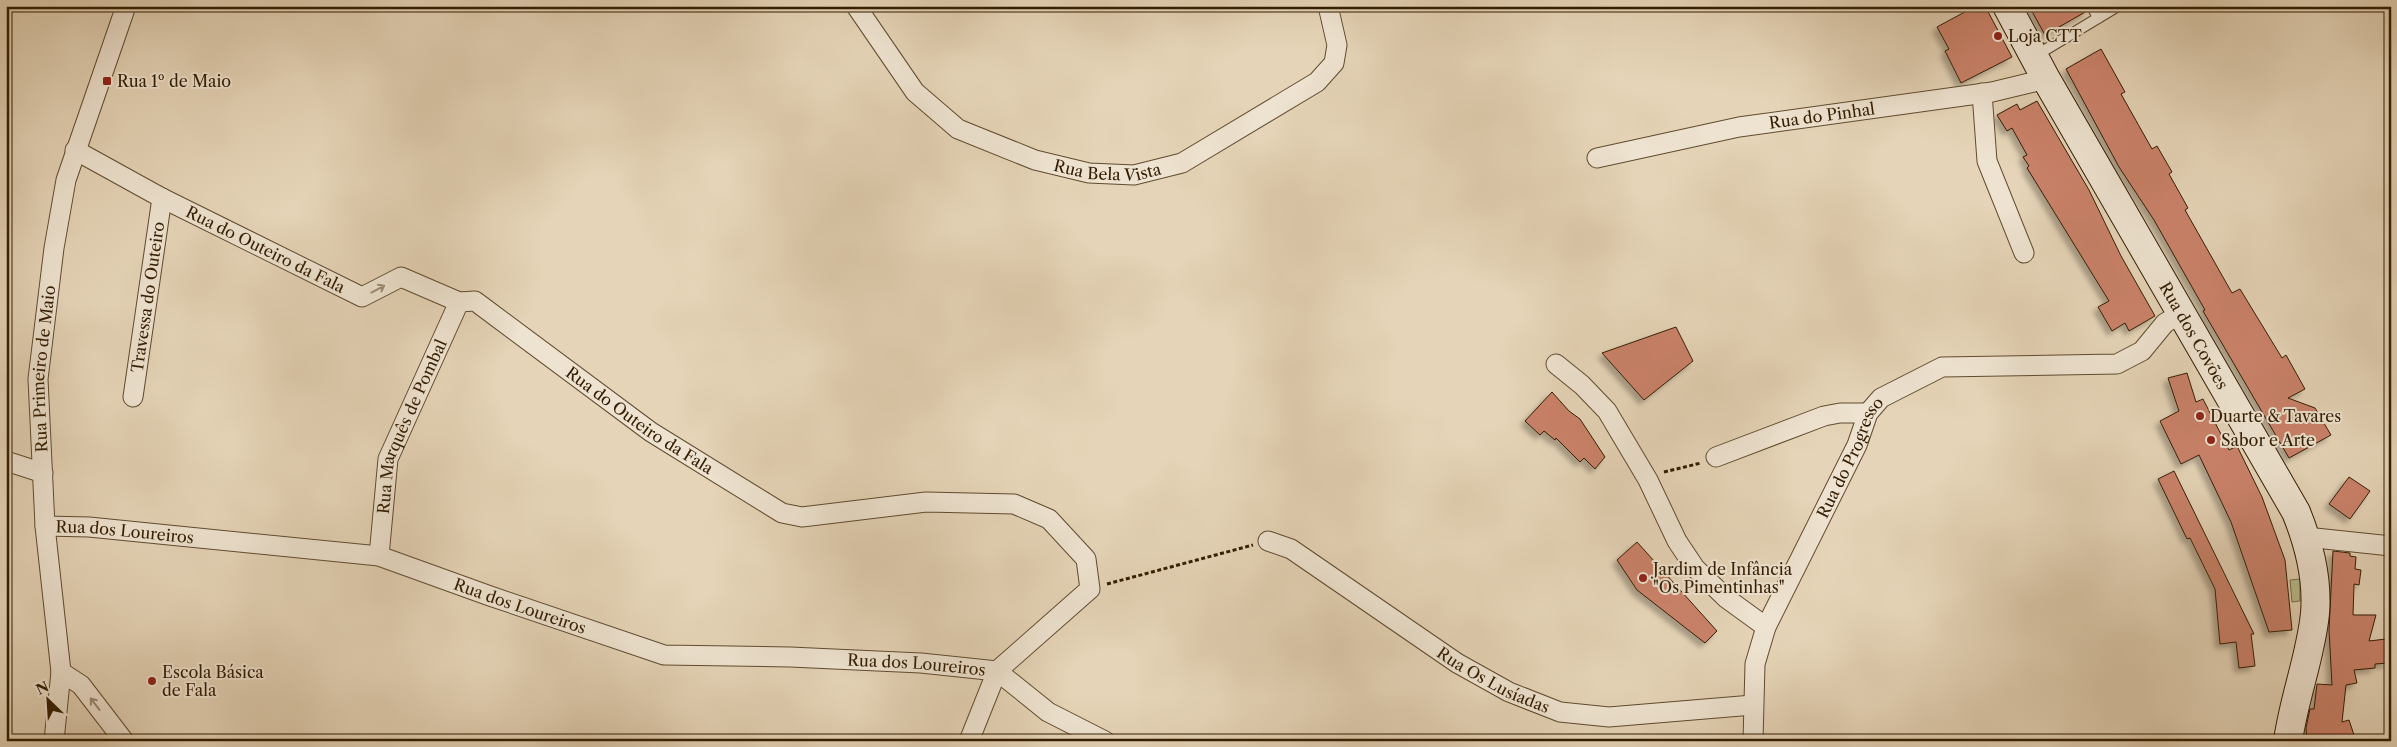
<svg xmlns="http://www.w3.org/2000/svg" width="2397" height="747" viewBox="0 0 2397 747" font-family="'Libre Caslon Text',serif">
	<defs>
		<filter id="shadow"><feDropShadow dx="-4.5" dy="4.5" stdDeviation="2.5" flood-color="#0004"/></filter>
	</defs>
	<rect width="100%" height="100%" fill="#e5d4b7"/>
	<filter id="stains"><feTurbulence type="fractalNoise" baseFrequency=".004" numOctaves="4"/><feColorMatrix values="0 0 0 0 .2 0 0 0 0 .09 0 0 0 0 .02 0 0 0 .5 -.17"/></filter>
	<radialGradient id="worn" r=".72"><stop offset=".6" stop-color="#630" stop-opacity="0"/><stop offset="1" stop-color="#630" stop-opacity=".3"/></radialGradient>
	<polygon fill="#b8bc8c" stroke="#766c47" points="2300,579 2300,601 2292,602 2290,580"/>
	<g fill="#ca826b" stroke="#331d02" filter="url(#shadow)">
		<polygon points="1976,6 1985,6 2012,57 1961,83 1945,51 1949,49 1937,27"/>
		<polygon points="2029,6 2085,6 2087,11 2045,35"/>
		<polygon points="2101,49 2125,92 2121,94 2152,149 2157,146 2172,172 2169,174 2188,208 2185,210 2232,293 2240,289 2282,358 2286,355 2305,389 2288,398 2315,408 2331,435 2289,458 2203,311 2205,310 2154,220 2119,167 2066,69"/>
		<polygon points="2037,101 2089,190 2121,256 2155,316 2129,331 2125,323 2112,331 2098,307 2109,301 2027,168 2029,166 2023,157 2027,155 2012,128 2007,131 1997,115 2017,104 2020,110"/>
		<polygon points="1676,327 1693,361 1644,400 1602,353"/>
		<polygon points="2187,373 2196,402 2203,399 2229,450 2237,446 2262,497 2285,560 2292,630 2269,632 2231,522 2199,455 2181,464 2160,421 2179,411 2168,378"/>
		<polygon points="1552,392 1569,411 1580,419 1605,457 1595,469 1584,458 1580,462 1556,438 1555,440 1544,431 1540,435 1525,421"/>
		<polygon points="2174,471 2254,634 2251,634 2255,666 2239,668 2236,642 2220,644 2215,589 2190,538 2187,539 2158,479"/>
		<polygon points="2349,477 2370,491 2350,519 2329,504"/>
		<polygon points="1637,542 1717,631 1705,643 1637,590 1617,560"/>
		<polygon points="2333,551 2350,553 2350,556 2356,557 2355,569 2361,570 2359,585 2354,584 2353,615 2376,615 2369,641 2386,639 2388,663 2375,664 2375,668 2354,670 2357,683 2346,685 2342,722 2349,720 2356,741 2307,741 2306,728 2310,709 2314,709 2317,684 2332,685 2329,630"/>
	</g>
	<g fill="none" stroke-linecap="round" stroke-linejoin="round">
		<g stroke="#604b2f" stroke-width="12">
			<g id="lane">
				<polyline points="2092,6 2098,18"/>
				<polyline points="2035,56 2118,6"/>
			</g>
		</g>
		<g stroke="#604b2f" stroke-width="21">
			<g id="street">
				<path id="s1" d="M856,6L915,92L958,129L1035,160L1089,173L1134,175L1182,163L1317,82L1334,63L1337,45L1328,6"/>
				<polyline points="1982,93 1987,161 2024,253"/>
				<path id="s2" d="M75,150L162,198L362,297L401,277L459,302L475,301L651,432L782,513L802,517L926,502L1014,504L1049,519L1086,559L1090,589L997,671L969,741"/>
				<path id="s3" d="M1597,158L1739,127L1992,92L2046,79"/>
				<polyline points="1556,364 1582,385 1607,411 1648,480 1677,541 1695,568 1726,598 1766,627"/>
				<path id="s4" d="M133,397L162,198"/>
				<polyline points="1716,457 1824,416 1840,413 1868,413"/>
				<polyline points="6,461 43,473"/>
				<path id="s5" d="M45,526L89,527L379,556L490,596L664,655L790,657L921,663L997,671"/>
				<polyline points="2306,537 2391,546"/>
				<path id="s6" d="M1268,541L1291,549L1457,663L1509,692L1560,712L1609,717L1753,705"/>
				<path id="s7" d="M379,556L388,459L459,302"/>
				<polyline points="997,671 1048,712 1105,741"/>
				<polyline points="61,672 81,685 124,741"/>
				<path id="s8" d="M54,741L61,672L45,526L38,379L54,248L66,180L126,6"/>
				<path id="s9" d="M1753,741L1755,664L1766,627L1857,445L1868,413L1881,398L1942,367L2117,364L2142,351L2165,323L2182,313"/>
			</g>
		</g>
		<g stroke="#331d02" stroke-width="30">
			<g id="secondary">
				<path id="s10" d="M2007,6L2046,79L2296,512C2309,544 2318,577 2315,613C2311,656 2294,697 2288,741"/>
			</g>
		</g>
		<g stroke="#331d02" stroke-width="3" stroke-dasharray="4 2.5" stroke-linecap="butt">
			<polyline points="1664,472 1701,463"/>
			<polyline points="1107,584 1253,545"/>
		</g>
		<use href="#lane" stroke="#eee3d0" stroke-width="10"/>
		<use href="#street" stroke="#eee3d0" stroke-width="19"/>
		<use href="#secondary" stroke="#eee3d0" stroke-width="28"/>
	</g>
	<defs><path id="oneway-shaft" d="M-6 0H5M1.5-3L5.5 0L1.5 3" fill="none" stroke-width="1.6" stroke-linecap="round" stroke-linejoin="round" transform="scale(1.25)"/></defs>
	<g stroke="#9a8a73">
		<use href="#oneway-shaft" transform="translate(378 289) rotate(-28)"/>
		<use href="#oneway-shaft" transform="translate(95 704) rotate(-128)"/>
	</g>
	<g fill="#8f2418" stroke="#eee3d0" stroke-width="2">
		<circle cx="1998" cy="36" r="5"/>
		<rect x="102" y="76" width="10" height="10" rx="2.5"/>
		<circle cx="2200" cy="416" r="5"/>
		<circle cx="2211" cy="440" r="5"/>
		<circle cx="1643" cy="578" r="5"/>
		<circle cx="152" cy="681" r="5"/>
	</g>
	<g text-anchor="middle" stroke-width="4" stroke-linejoin="round" paint-order="stroke">
		<g font-size="16" fill="#331d02" stroke="#eee3d0" text-anchor="start">
			<text x="2008" y="42">Loja CTT</text>
			<text x="117" y="87">Rua 1º de Maio</text>
			<text x="2210" y="422">Duarte &amp; Tavares</text>
			<text x="2221" y="446">Sabor e Arte</text>
			<text x="1653" y="575">Jardim de Infância<tspan x="1653" dy="18">"Os Pimentinhas"</tspan></text>
			<text x="162" y="678">Escola Básica<tspan x="162" dy="18">de Fala</tspan></text>
		</g>
		<g font-size="16" fill="#331d02" stroke="#eee3d0">
			<text dy="6" stroke="none"><textPath href="#s3" startOffset="229">Rua do Pinhal</textPath></text>
			<text dy="6" stroke="none"><textPath href="#s1" startOffset="318">Rua Bela Vista</textPath></text>
			<text dy="6" stroke="none"><textPath href="#s2" startOffset="215">Rua do Outeiro da Fala</textPath></text>
			<text dy="6" stroke="none"><textPath href="#s4" startOffset="101">Travessa do Outeiro</textPath></text>
			<text dy="6" stroke="none"><textPath href="#s10" startOffset="379">Rua dos Covões</textPath></text>
			<text dy="6" stroke="none"><textPath href="#s8" startOffset="374">Rua Primeiro de Maio</textPath></text>
			<text dy="6" stroke="none"><textPath href="#s2" startOffset="649">Rua do Outeiro da Fala</textPath></text>
			<text dy="6" stroke="none"><textPath href="#s7" startOffset="135">Rua Marquês de Pombal</textPath></text>
			<text dy="6" stroke="none"><textPath href="#s9" startOffset="305">Rua do Progresso</textPath></text>
			<text dy="6" stroke="none"><textPath href="#s5" startOffset="80">Rua dos Loureiros</textPath></text>
			<text dy="6" stroke="none"><textPath href="#s5" startOffset="485">Rua dos Loureiros</textPath></text>
			<text dy="6" stroke="none"><textPath href="#s5" startOffset="890">Rua dos Loureiros</textPath></text>
			<text dy="6" stroke="none"><textPath href="#s6" startOffset="266">Rua Os Lusíadas</textPath></text>
		</g>
	</g>
	<rect width="2397" height="747" fill="none" stroke="#e5d4b7" stroke-width="25"/>
	<rect x="8" y="8" width="2382" height="732" fill="none" stroke="#331d02" stroke-width="2.5"/>
	<rect x="12" y="12" width="2372" height="722" fill="none" stroke="#331d02"/>
	<g transform="translate(48 700) rotate(335)" stroke="#eee3d0" stroke-width="4" paint-order="stroke">
	<path d="M0-4L9 19L0 12L-9 19Z" fill="#331d02"/>
	<text y="-8" font-size="14" font-weight="bold" text-anchor="middle" fill="#331d02">N</text>
	</g>
	<rect width="100%" height="100%" filter="url(#stains)"/>
	<rect width="100%" height="100%" fill="url(#worn)"/>
</svg>
